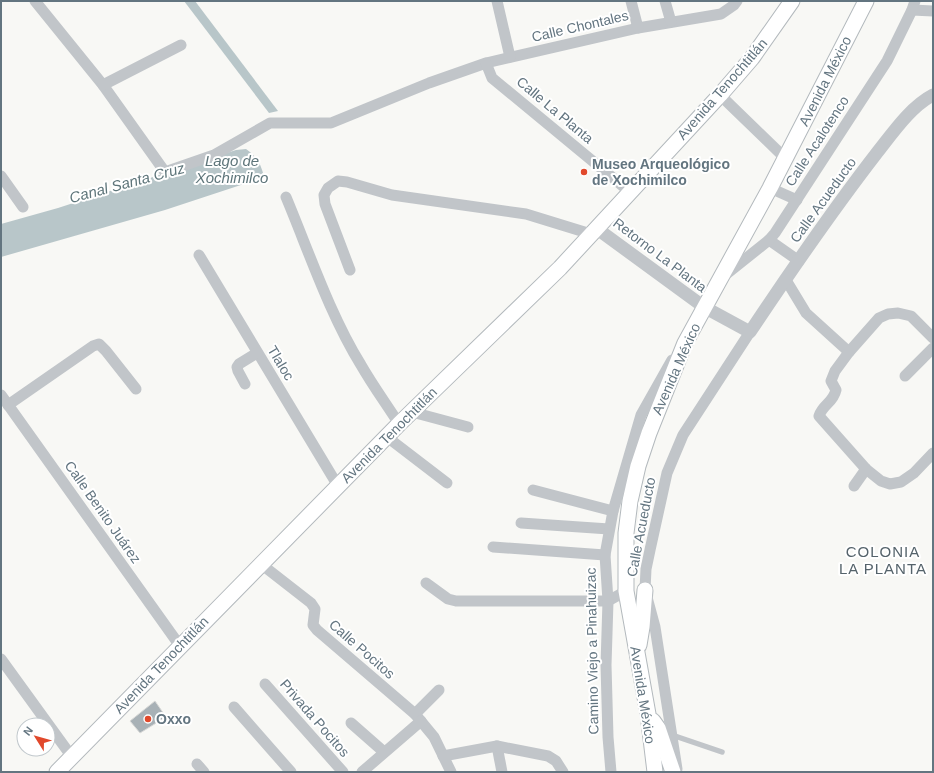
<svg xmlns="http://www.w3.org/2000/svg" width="934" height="773" viewBox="0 0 934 773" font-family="Helvetica,sans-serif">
	<rect width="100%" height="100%" fill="#f8f8f5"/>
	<g fill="#b8c6c9">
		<polygon points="184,1 195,1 278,111 269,113"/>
		<path d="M246,149C256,156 260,162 263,173L256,180L165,210L1,257V224L58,208L236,150Z"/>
	</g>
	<polygon fill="#a8b1b6" stroke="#d9d9d7" points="155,701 166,717 140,733 130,721"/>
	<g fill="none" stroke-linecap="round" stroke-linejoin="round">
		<g stroke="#b3b9bd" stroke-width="17">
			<g id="secondary">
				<polyline points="639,645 642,627 645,590"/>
				<polyline points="653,721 658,728 673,772"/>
				<polyline points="57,772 399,424 560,268 720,95 752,58 792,1"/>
				<polyline points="655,772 648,714 626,591 626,533 630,501 638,466 649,433 685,343 770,188 866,1"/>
			</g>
		</g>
		<polyline stroke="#c1c5c9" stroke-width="5.5" points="672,735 722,752"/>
		<g stroke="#c1c5c9" stroke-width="11">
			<polyline points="35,1 103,85 165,172 214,155 270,123 331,123 429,83 486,63 638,28 721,14 734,5 737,1"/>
			<polyline points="497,1 510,57"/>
			<polyline points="631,1 638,28"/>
			<polyline points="665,1 671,22"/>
			<polyline points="912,10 933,11"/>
			<polyline points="486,63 492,78 630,192"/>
			<polyline points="103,85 181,45"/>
			<polyline points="720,95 785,158"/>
			<polyline points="1,176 23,207"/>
			<polyline points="770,188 797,200"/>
			<path d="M286,197C309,252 330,315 361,365C373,386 387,405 399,424"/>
			<polyline points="769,240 799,261"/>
			<polyline points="199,255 338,486"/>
			<polyline points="350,270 325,204 324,195 328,188 338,181 347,182 392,195 526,214 591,234"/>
			<polyline points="724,276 769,240 775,233 887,61 912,10 915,1"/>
			<polyline points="786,280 806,313 849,352"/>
			<path d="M933,338L911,316L898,313L888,314L879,318L849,352L835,371L831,381L836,390C833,403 823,404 819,416L866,469L881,481L890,484L901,482L914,473L933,453"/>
			<polyline points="905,376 933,348"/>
			<polyline points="245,384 238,371 237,367 239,364 257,353"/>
			<polyline points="1,395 180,646"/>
			<polyline points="8,405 93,346 99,344 106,351 136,389"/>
			<polyline points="412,412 468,427"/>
			<polyline points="387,437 447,483"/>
			<polyline points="854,486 866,469"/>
			<polyline points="533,490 613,511"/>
			<polyline points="521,523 609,529"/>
			<polyline points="493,547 605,555"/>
			<polyline points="261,564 311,603 315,609 313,625 317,630 415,714 434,737 451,772"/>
			<polyline points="426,583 448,599 456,601 608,601 626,591"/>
			<polyline points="1,659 72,757"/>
			<polyline points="265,684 343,772"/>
			<polyline points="234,707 291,772"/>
			<polyline points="415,714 439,690"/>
			<polyline points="351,723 384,752"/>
			<polyline points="497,746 502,772"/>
			<polyline points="443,756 497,746 548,756 556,761 563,772"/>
			<polyline points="197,764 204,772"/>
			<polyline points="677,769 655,627 645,590 646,569 650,550 667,473 683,435 750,332"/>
			<polyline points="362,772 421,721"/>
			<polyline points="611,772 608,737 606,665 608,601 605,555 613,511 641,415 672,360"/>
		</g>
		<path stroke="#c1c5c9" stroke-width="13" d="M596,228L704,307L750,332C790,272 832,211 876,154C892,134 910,107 933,95"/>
		<use href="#secondary" stroke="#fff" stroke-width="15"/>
	</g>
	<g fill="#e1492c" stroke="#fff" stroke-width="1.5">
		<circle cx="584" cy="172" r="4"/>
		<circle cx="148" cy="719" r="4"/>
	</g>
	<g text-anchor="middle" stroke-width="4" stroke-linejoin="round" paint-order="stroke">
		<g font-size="14" fill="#637580" stroke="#fff">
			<text transform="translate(580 26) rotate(-13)" y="5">Calle Chontales</text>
			<text transform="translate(825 81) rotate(-63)" y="5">Avenida México</text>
			<text transform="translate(722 89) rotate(-49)" y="5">Avenida Tenochtitlán</text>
			<text transform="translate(555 110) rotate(40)" y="5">Calle La Planta</text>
			<text transform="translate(817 141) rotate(-57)" y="5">Calle Acalotenco</text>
			<text transform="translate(823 200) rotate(-54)" y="5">Calle Acueducto</text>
			<text transform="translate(660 255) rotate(37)" y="5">Retorno La Planta</text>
			<text transform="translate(281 363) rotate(59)" y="5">Tlaloc</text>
			<text transform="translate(676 369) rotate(-66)" y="5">Avenida México</text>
			<text transform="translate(389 435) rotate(-45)" y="5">Avenida Tenochtitlán</text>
			<text transform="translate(103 512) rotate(55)" y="5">Calle Benito Juárez</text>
			<text transform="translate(641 527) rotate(-79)" y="5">Calle Acueducto</text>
			<text transform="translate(362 649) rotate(41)" y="5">Calle Pocitos</text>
			<text transform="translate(592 651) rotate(-91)" y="5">Camino Viejo a Pinahuizac</text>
			<text transform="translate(161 665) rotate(-46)" y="5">Avenida Tenochtitlán</text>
			<text transform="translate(643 695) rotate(81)" y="5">Avenida México</text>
			<text transform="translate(315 718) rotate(49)" y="5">Privada Pocitos</text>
		</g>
		<g font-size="14" font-weight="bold" fill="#637580" stroke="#fff" text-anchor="start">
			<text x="592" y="169">Museo Arqueológico<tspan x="592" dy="16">de Xochimilco</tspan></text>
			<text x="156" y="724">Oxxo</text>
		</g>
		<g font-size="15" font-style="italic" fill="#5e757a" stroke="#fff">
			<text x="232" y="166">Lago de<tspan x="232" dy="17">Xochimilco</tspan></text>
			<text transform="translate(127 183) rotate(-15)" y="5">Canal Santa Cruz</text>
		</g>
		<g font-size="15" letter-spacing="1" fill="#55636b" stroke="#fff">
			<text x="883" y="557">COLONIA<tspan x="883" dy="17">LA PLANTA</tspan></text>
		</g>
	</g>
	<rect width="934" height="773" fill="none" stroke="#637580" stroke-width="4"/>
	<g transform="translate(36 737) rotate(307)"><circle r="19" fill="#ffffff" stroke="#c1c8cc"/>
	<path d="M0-3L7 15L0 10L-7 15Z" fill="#e1492c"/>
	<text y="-6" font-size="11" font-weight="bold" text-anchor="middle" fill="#637580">N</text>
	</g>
</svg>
